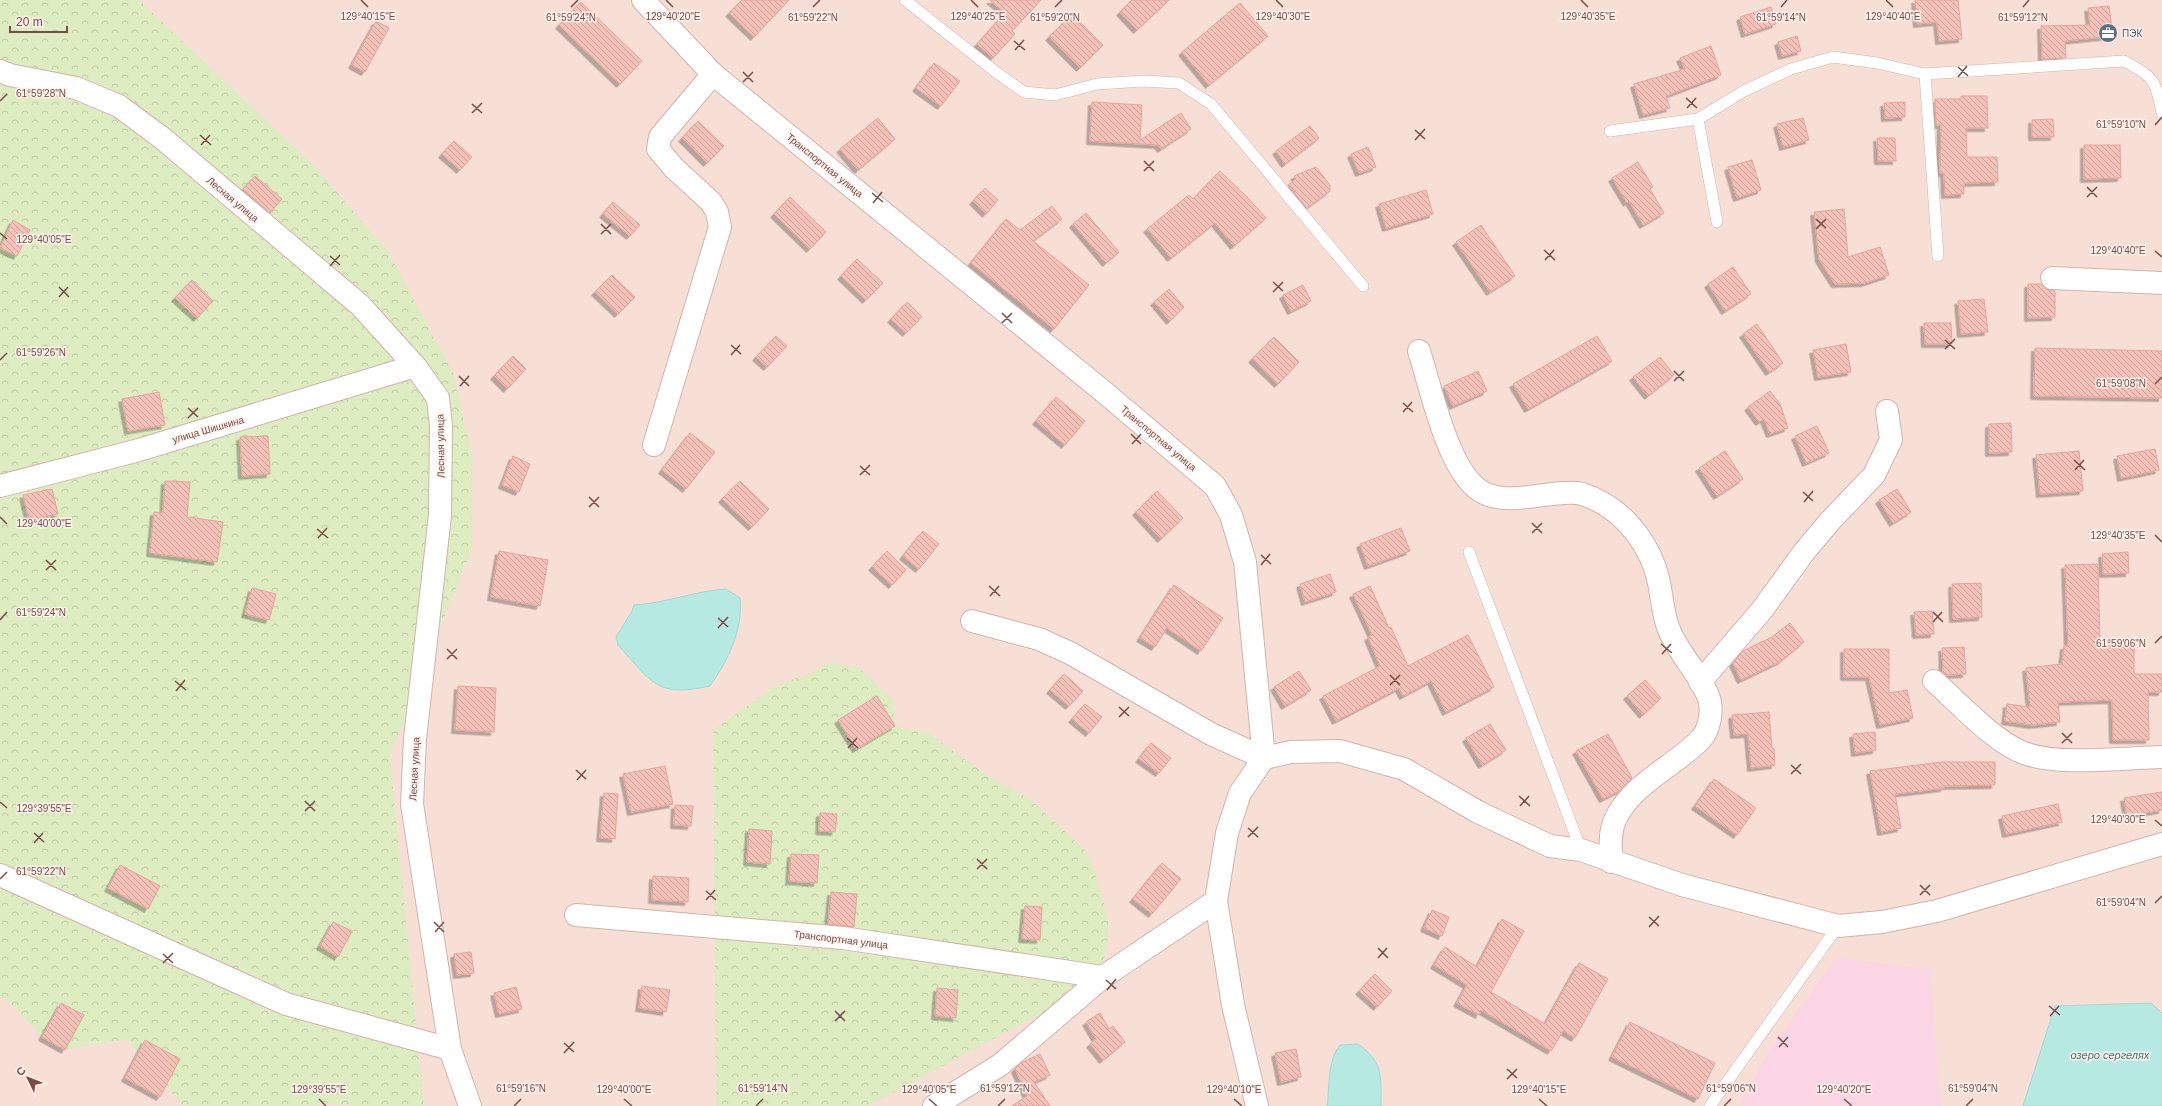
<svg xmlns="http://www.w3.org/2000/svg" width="2162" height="1106" viewBox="0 0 2162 1106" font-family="Helvetica,sans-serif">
	<defs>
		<pattern id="forest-crowns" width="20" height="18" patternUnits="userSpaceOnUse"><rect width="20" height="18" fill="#deecc1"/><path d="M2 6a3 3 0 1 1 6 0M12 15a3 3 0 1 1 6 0" fill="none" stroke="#c2cca7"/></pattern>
		<pattern id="building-back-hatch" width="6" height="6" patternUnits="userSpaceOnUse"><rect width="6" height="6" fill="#f5c2b9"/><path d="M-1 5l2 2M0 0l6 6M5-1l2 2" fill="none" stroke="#cba098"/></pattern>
		<filter id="shadow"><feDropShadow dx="-3.5" dy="3.5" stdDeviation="0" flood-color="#0004"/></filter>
	</defs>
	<rect width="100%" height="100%" fill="#feede4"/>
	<rect fill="#f8dfd5" x="0" y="0" width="2162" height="1106"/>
	<polygon fill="#fcd6e5" points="1836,958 1930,969 1941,1106 1740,1106 1766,1055"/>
	<g fill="url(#forest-crowns)">
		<polygon points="0,0 139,0 315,167 388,251 453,373 472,456 472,548 390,756 424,1106 357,1106 328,1103 313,1106 183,1106 126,1039 65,1050 42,1037 8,1001 0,997"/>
		<polygon points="829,663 858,667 893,700 895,726 927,732 991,778 1030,799 1087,852 1095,873 1108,918 1108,938 1100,982 868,1106 716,1106 713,730 778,684 807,675"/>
	</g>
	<g fill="#b7e9e3" stroke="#9cdbd5">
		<path d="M726,589L740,598C743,631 728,660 710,686C656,698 652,682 618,645L616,637L632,611L634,605C666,603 695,591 726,589Z"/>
		<polygon points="2151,1003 2162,1013 2162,1106 2023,1106 2055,1006"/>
		<path d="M1358,1044C1384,1063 1381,1076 1381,1106H1327C1330,1086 1327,1062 1340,1045Z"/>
	</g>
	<g fill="url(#building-back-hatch)" stroke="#e9a399" filter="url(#shadow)">
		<polygon points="742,0 789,0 754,37 729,13"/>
		<polygon points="990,0 1041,0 1012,31 1015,34 993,58 977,44 1005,13"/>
		<polygon points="1132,0 1169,0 1137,30 1120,12"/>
		<polygon points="1915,0 1958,0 1962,39 1939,41 1937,22 1917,24"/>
		<polygon points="581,2 642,61 620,84 559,25"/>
		<polygon points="1240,3 1268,36 1209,85 1182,52"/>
		<polygon points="2109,6 2113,36 2065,41 2066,58 2042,59 2041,26 2090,25 2088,8"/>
		<polygon points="1771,7 1776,24 1745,34 1740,17"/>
		<polygon points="1072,14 1103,45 1080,68 1049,37"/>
		<polygon points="376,21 389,28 365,72 352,65"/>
		<polygon points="1797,36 1801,51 1782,56 1778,42"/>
		<polygon points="1711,46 1721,75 1666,96 1670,108 1643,115 1634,84 1685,69 1680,58"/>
		<polygon points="934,63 960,81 941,106 916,88"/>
		<polygon points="1961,96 1987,96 1988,128 1966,128 1967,157 1997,157 1998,182 1964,183 1964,194 1945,195 1944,173 1940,173 1941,125 1936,125 1935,99 1961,99"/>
		<polygon points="1092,102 1142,105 1140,140 1181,113 1191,129 1161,149 1158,145 1090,141"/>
		<polygon points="1905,102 1905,117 1885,118 1884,103"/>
		<polygon points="878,118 895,139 858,170 840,149"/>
		<polygon points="1803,118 1809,140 1783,147 1777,124"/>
		<polygon points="2053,119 2054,137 2032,137 2032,120"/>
		<polygon points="698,121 724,146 707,163 682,138"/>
		<polygon points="1310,126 1319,138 1285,164 1276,151"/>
		<polygon points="1877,138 1895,138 1896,161 1878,161"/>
		<polygon points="454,141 472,157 460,170 442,154"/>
		<polygon points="2084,145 2120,145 2121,178 2084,179"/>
		<polygon points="1368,147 1376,167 1359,173 1351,154"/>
		<polygon points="1752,160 1761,190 1737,198 1728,167"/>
		<polygon points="1638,162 1653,187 1650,189 1664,213 1643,225 1629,201 1627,203 1612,178"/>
		<polygon points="1316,167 1330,185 1330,191 1307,208 1288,185 1296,179 1294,176"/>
		<polygon points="1220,171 1248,198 1266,218 1234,246 1215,223 1171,258 1147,229 1189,195 1193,199"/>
		<polygon points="255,176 282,199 270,213 243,189"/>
		<polygon points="985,188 998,200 986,214 973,201"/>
		<polygon points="1426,190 1433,214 1386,228 1379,204"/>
		<polygon points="790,197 826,232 810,249 774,214"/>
		<polygon points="613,202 640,225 630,236 603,214"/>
		<polygon points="1052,206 1062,219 1033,241 1089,285 1054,329 971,263 1006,219 1020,230"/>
		<polygon points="1844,209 1848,257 1880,247 1889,275 1865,283 1835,284 1819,259 1814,212"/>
		<polygon points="1086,213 1119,252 1106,263 1073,224"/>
		<polygon points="13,220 30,230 17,256 0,248"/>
		<polygon points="1481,225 1515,276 1490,292 1456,242"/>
		<polygon points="857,259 883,283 866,300 841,276"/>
		<polygon points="1733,267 1751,294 1725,311 1708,284"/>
		<polygon points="612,275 635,297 618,314 595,292"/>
		<polygon points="192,280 213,301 197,318 175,298"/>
		<polygon points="2028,284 2041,284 2046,289 2055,291 2055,317 2028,318"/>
		<polygon points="1303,285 1311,301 1291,311 1283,295"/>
		<polygon points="1169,289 1184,307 1170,321 1154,302"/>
		<polygon points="1984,299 1988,332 1961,334 1958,301"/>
		<polygon points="907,302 922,317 906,333 891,319"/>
		<polygon points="1924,323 1951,323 1952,344 1925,344"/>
		<polygon points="1757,324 1783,363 1769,372 1743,334"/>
		<polygon points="776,336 787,346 767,367 756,357"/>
		<polygon points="1597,336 1612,361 1528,409 1513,384"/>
		<polygon points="1274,337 1299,362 1278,384 1252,359"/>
		<polygon points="1846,344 1851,372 1818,377 1813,350"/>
		<polygon points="2035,348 2162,351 2162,398 2034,396"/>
		<polygon points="513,356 526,369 507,389 494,376"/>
		<polygon points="1660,357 1674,375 1648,396 1633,377"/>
		<polygon points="1478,371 1487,391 1453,406 1444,386"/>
		<polygon points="1770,391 1780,404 1788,428 1770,434 1764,419 1759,422 1748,407"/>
		<polygon points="159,392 165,425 128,431 122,399"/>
		<polygon points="1056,397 1085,421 1065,445 1036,421"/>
		<polygon points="2011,423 2012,452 1989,453 1989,424"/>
		<polygon points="1817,426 1829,453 1806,463 1795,436"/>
		<polygon points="690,433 715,452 686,489 662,470"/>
		<polygon points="268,436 270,474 242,476 240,437"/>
		<polygon points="2155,449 2159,470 2121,478 2117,456"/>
		<polygon points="1725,451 1743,479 1717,496 1699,468"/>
		<polygon points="2079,451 2083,491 2040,494 2036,455"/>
		<polygon points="513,456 530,464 519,492 502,485"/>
		<polygon points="165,481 190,482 187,517 223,522 217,562 150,553 154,512 163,513"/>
		<polygon points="740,481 769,509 752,527 722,499"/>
		<polygon points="52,489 58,514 29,520 23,495"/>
		<polygon points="1897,489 1911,512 1893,523 1879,500"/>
		<polygon points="1157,491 1183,518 1161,539 1136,512"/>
		<polygon points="1401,528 1410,551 1368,566 1360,544"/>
		<polygon points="923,531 939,544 919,569 903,556"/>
		<polygon points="499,551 548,560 540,606 491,597"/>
		<polygon points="887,551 906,570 892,585 872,567"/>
		<polygon points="2128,552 2129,573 2103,574 2102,554"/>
		<polygon points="2098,564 2100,646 2134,646 2134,674 2162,674 2162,692 2148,692 2149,740 2113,740 2112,700 2058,702 2060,722 2033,725 2005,721 2007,704 2030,707 2026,668 2062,664 2064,646 2068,646 2065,565"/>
		<polygon points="1330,574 1336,592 1305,602 1300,584"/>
		<polygon points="1981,583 1982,617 1953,619 1952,584"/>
		<polygon points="1174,585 1223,618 1201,651 1167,628 1155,647 1140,638"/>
		<polygon points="1370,586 1389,628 1391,627 1408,666 1468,635 1494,687 1446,712 1431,681 1403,696 1399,688 1336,721 1323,696 1380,666 1368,637 1372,635 1353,594"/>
		<polygon points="252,588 276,594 269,620 245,614"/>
		<polygon points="1932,611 1934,634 1916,635 1914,612"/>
		<polygon points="1790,623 1804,642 1781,661 1741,680 1733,663 1743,651 1772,637"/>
		<polygon points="1964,647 1966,674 1946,675 1943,673 1942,648"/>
		<polygon points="1844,649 1889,649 1889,693 1907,690 1913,718 1880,725 1869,677 1844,677"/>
		<polygon points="1299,671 1311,690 1285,706 1274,687"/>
		<polygon points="1064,674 1083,691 1069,706 1050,690"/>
		<polygon points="1645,680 1661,698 1643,715 1627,696"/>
		<polygon points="458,686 496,688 494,732 455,730"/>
		<polygon points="877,696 895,726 856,749 838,720"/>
		<polygon points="1085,704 1102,717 1089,733 1072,719"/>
		<polygon points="1769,712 1772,748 1774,748 1775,765 1751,768 1748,734 1734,735 1732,715"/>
		<polygon points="1490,724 1506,750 1482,765 1466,738"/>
		<polygon points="1875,732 1876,750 1855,753 1853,734"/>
		<polygon points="1608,734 1632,778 1621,790 1603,799 1576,751"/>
		<polygon points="1151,743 1171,758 1159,773 1139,759"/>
		<polygon points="1942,762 1995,762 1995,785 1944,786 1944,788 1895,794 1901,828 1881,832 1870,771"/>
		<polygon points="665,766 673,804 631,812 623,774"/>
		<polygon points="1714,779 1756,808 1737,835 1695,806"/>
		<polygon points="2162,792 2162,810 2127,816 2124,798"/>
		<polygon points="604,793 618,794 615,839 600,838"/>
		<polygon points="2058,804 2062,822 2006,834 2002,816"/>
		<polygon points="675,805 693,806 691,826 674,825"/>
		<polygon points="820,813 837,814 835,832 819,831"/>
		<polygon points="749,829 772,831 770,864 747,862"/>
		<polygon points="791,854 819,855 817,883 789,881"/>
		<polygon points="1162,863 1181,879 1152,914 1133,899"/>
		<polygon points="120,865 160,886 148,909 108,888"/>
		<polygon points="653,876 689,878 688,902 652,900"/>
		<polygon points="831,892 857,894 854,927 828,924"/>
		<polygon points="1025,906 1042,907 1040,940 1022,939"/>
		<polygon points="1432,910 1449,917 1442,936 1424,928"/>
		<polygon points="1502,919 1524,931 1491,992 1545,1024 1579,963 1608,979 1575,1038 1563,1031 1551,1051 1481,1010 1479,1015 1457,1003 1467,985 1434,965 1445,947 1477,967"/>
		<polygon points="333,922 352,931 338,957 320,946"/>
		<polygon points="471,952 474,973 457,975 454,954"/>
		<polygon points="1375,974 1392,991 1377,1007 1359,991"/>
		<polygon points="642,986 670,990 666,1012 639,1008"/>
		<polygon points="516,987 522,1009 499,1014 494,993"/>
		<polygon points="937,988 958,990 956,1018 935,1016"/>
		<polygon points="61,1003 84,1015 65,1050 42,1037"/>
		<polygon points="1100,1013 1109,1029 1113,1026 1125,1042 1103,1060 1090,1044 1096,1039 1086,1022"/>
		<polygon points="1630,1022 1715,1063 1698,1099 1612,1057"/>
		<polygon points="145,1040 180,1059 160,1097 125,1078"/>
		<polygon points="1296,1049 1301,1077 1281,1082 1275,1053"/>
		<polygon points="1040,1054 1050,1075 1034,1082 1050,1106 1012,1106 1027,1096 1015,1069 1021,1063"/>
	</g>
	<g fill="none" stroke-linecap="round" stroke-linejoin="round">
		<g stroke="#d2b3ac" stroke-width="12">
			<g id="service">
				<polyline points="905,0 997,73 1024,92 1055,95 1097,84 1143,81 1179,83 1211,104 1363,286"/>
				<polyline points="1925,74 1938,256"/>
				<polyline points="1698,119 1717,222"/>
				<path d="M1610,131L1698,119L1744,91L1791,69L1833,57L1877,63L1925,74L2124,61C2155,78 2155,79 2162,113"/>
				<polyline points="1469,552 1581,850"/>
				<polyline points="1710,1106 1838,926"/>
			</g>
		</g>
		<g stroke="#d2b3ac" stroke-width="24">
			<g id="minor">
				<polyline points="643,0 713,74 1104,392 1215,486 1231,515 1245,562 1264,758"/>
				<polyline points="0,71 10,75 76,88 119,106 162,138 360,305 415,366 438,398 441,426 440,515 415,739 412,804 450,1049 470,1106"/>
				<polyline points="2052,278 2162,283"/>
				<path d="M1419,351C1431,389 1446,460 1474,486C1497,508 1536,494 1564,493C1570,493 1577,492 1582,494C1617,505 1643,534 1655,568C1662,587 1661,608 1668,627C1677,653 1704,678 1710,702C1712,714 1709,730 1701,739C1675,766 1631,784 1615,820C1609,833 1611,848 1611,862"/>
				<polyline points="654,445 720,227 717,212 711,202 674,168 658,149 660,137 713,74"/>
				<polyline points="0,486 139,450 415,366"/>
				<polyline points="972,621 1039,639 1070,653 1211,734 1264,758"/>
				<path d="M1934,681C1959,703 1994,742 2024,753C2057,766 2125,758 2162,757"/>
				<polyline points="1700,682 1762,610 1804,552 1831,520 1874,475 1891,440 1887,411"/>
				<polyline points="0,875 286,1004 450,1049"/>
				<polyline points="576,915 843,938 1103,977"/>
				<polyline points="934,1106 1000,1065 1103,977 1216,901"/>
				<polyline points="1257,1106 1233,1005 1216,901 1227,833 1240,793 1264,758 1291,752 1340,751 1404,769 1478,812 1550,846 1581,850 1682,885 1838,926 1882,922 1937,911 2162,844"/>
			</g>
		</g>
		<use href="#service" stroke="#fff" stroke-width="11"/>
		<use href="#minor" stroke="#fff" stroke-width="22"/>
	</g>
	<path fill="none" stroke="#784c47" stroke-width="1.5" d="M361,0L368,7M666,0L673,7M971,0L978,7M1276,0L1283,7M1581,0L1588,7M1886,0L1893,7M571,7L578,0M813,7L820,0M1055,7L1062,0M1781,7L1787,0M2023,7L2029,0M1014,41L1025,50M1015,50L1024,40M1958,67L1968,76M743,72L753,82M1958,77L1967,66M743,82L753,72M1686,98L1697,108M0,101L7,94M472,104L482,113M1687,108L1696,98M472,113L482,103M2155,125L2162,117M1415,130L1425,139M200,135L211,145M1415,140L1425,129M201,145L210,135M1144,161L1154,171M1144,171L1154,161M2087,187L2097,197M872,193L883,202M2087,197L2097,187M873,203L882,192M1816,219L1826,228M601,224L611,234M1816,229L1826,219M0,233L7,239M601,234L611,224M1544,250L1555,260M2155,251L2162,257M330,256L340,265M1545,260L1554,250M330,266L340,255M1273,282L1283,291M59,287L69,297M1273,292L1283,282M59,297L68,287M1002,313L1012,323M1002,323L1012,313M1945,340L1955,349M731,345L741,354M1945,349L1955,339M731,355L740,345M0,360L7,353M1674,371L1684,381M459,376L469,386M1674,381L1684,371M2155,384L2162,377M460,386L469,376M1403,403L1413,412M188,408L198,417M1403,412L1412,402M188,418L198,408M1131,434L1141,444M1132,444L1141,434M2074,460L2085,470M860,466L870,475M2075,470L2084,460M860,475L870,465M1803,492L1813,501M589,497L599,507M1804,502L1813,491M589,507L599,497M0,517L7,524M1532,523L1542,533M317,529L328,538M1532,533L1542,523M2155,535L2162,542M318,538L327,528M1261,555L1271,564M46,560L56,570M1261,565L1270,554M46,570L56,560M989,586L1000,596M990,596L999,586M1933,612L1943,622M718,618L728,627M0,620L7,612M1933,622L1942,612M718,628L728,617M2155,643L2162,636M1661,644L1672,653M447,649L457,659M1662,654L1671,644M447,659L457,649M1390,675L1400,685M175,681L186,690M1390,685L1400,675M176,691L185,680M1119,707L1129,716M1119,717L1129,707M2062,733L2072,743M847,738L858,748M2062,743L2072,733M848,748L857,738M1791,765L1801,774M576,770L586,779M1791,774L1801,764M577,780L586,770M1519,796L1530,806M305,801L315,811M0,802L7,808M1520,806L1529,796M305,811L315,801M2155,820L2162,826M1248,828L1258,837M34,833L44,842M1248,837L1258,827M34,843L43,833M977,859L987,869M977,869L987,859M0,879L7,872M1920,885L1930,895M706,891L716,900M1920,895L1930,885M706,900L715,890M2155,903L2162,896M1649,917L1659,926M434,922L444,932M1649,927L1659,916M435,932L444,922M1378,948L1388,958M163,954L173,963M1378,958L1387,948M163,963L173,953M1106,980L1116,989M1107,990L1116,979M2049,1006L2060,1015M835,1011L845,1021M2050,1016L2059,1006M835,1021L845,1011M1778,1037L1788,1047M564,1043L574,1052M1779,1047L1788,1037M564,1053L574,1042M1507,1069L1517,1078M1507,1079L1517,1069M319,1099L326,1106M624,1099L632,1106M929,1099L937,1106M1234,1099L1242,1106M1539,1099L1547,1106M1844,1099L1852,1106M514,1106L521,1099M756,1106L763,1099M998,1106L1005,1099M1724,1106L1731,1099M1966,1106L1973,1099"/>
	<defs>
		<g id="office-disc" transform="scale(1)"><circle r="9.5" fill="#5c6f8a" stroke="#fff2ec"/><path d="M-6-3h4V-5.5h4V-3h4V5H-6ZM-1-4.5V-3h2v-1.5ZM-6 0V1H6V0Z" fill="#fff"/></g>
	</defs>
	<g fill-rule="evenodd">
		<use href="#office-disc" x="2108" y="33"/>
	</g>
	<g text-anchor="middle" stroke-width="3" stroke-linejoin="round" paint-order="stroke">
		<g font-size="10" fill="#4e5e75" stroke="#fff2ec" text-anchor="start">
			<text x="2122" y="37">ПЭК</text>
		</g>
		<g font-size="10" fill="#784c47" stroke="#fff2ec">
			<text transform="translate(825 165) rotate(39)" y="4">Транспортная улица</text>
			<text transform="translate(233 199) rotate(40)" y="4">Лесная улица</text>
			<text transform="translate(208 429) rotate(-16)" y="4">улица Шишкина</text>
			<text transform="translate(1159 438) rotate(40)" y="4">Транспортная улица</text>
			<text transform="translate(440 446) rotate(-91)" y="4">Лесная улица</text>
			<text transform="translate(414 769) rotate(-87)" y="4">Лесная улица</text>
			<text transform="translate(841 939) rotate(7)" y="4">Транспортная улица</text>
		</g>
		<g font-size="11" font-style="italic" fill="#377772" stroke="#fff2ec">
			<text x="2110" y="1059">озеро сергелях</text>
		</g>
	</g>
	<g font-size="10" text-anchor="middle" fill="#784c47" stroke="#fff2ec" stroke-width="3" stroke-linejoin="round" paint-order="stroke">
		<text x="368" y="20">129°40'15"E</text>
		<text x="673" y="20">129°40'20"E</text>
		<text x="978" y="20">129°40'25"E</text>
		<text x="1283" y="20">129°40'30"E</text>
		<text x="1588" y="20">129°40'35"E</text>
		<text x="1893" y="20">129°40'40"E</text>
		<text x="571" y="21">61°59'24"N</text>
		<text x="813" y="21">61°59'22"N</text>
		<text x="1055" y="21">61°59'20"N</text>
		<text x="1781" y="21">61°59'14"N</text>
		<text x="2023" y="21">61°59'12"N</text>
		<text x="41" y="97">61°59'28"N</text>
		<text x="2121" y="128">61°59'10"N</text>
		<text x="44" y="243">129°40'05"E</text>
		<text x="2118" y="254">129°40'40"E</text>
		<text x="41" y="356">61°59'26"N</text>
		<text x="2121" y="387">61°59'08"N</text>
		<text x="44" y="527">129°40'00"E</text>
		<text x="2118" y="539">129°40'35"E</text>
		<text x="41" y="616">61°59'24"N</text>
		<text x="2121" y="647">61°59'06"N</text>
		<text x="44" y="812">129°39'55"E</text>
		<text x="2118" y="823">129°40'30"E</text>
		<text x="41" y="875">61°59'22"N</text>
		<text x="2121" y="906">61°59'04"N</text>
		<text x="521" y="1092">61°59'16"N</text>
		<text x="763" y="1092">61°59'14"N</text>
		<text x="1005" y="1092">61°59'12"N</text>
		<text x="1731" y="1092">61°59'06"N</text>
		<text x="1973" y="1092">61°59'04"N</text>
		<text x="319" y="1093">129°39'55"E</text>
		<text x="624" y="1093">129°40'00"E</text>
		<text x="929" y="1093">129°40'05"E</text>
		<text x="1234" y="1093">129°40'10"E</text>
		<text x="1539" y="1093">129°40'15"E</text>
		<text x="1844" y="1093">129°40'20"E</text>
	</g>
	<g transform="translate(28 1078) rotate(313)" stroke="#fff2ec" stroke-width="3" paint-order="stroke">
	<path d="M0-3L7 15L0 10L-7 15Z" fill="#784c47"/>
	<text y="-6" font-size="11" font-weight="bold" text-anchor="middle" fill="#784c47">С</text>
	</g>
	<path d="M10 26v6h57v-6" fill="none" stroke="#784c47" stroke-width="2"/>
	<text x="16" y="26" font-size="12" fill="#784c47" stroke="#fff2ec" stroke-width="3" paint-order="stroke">20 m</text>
</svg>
